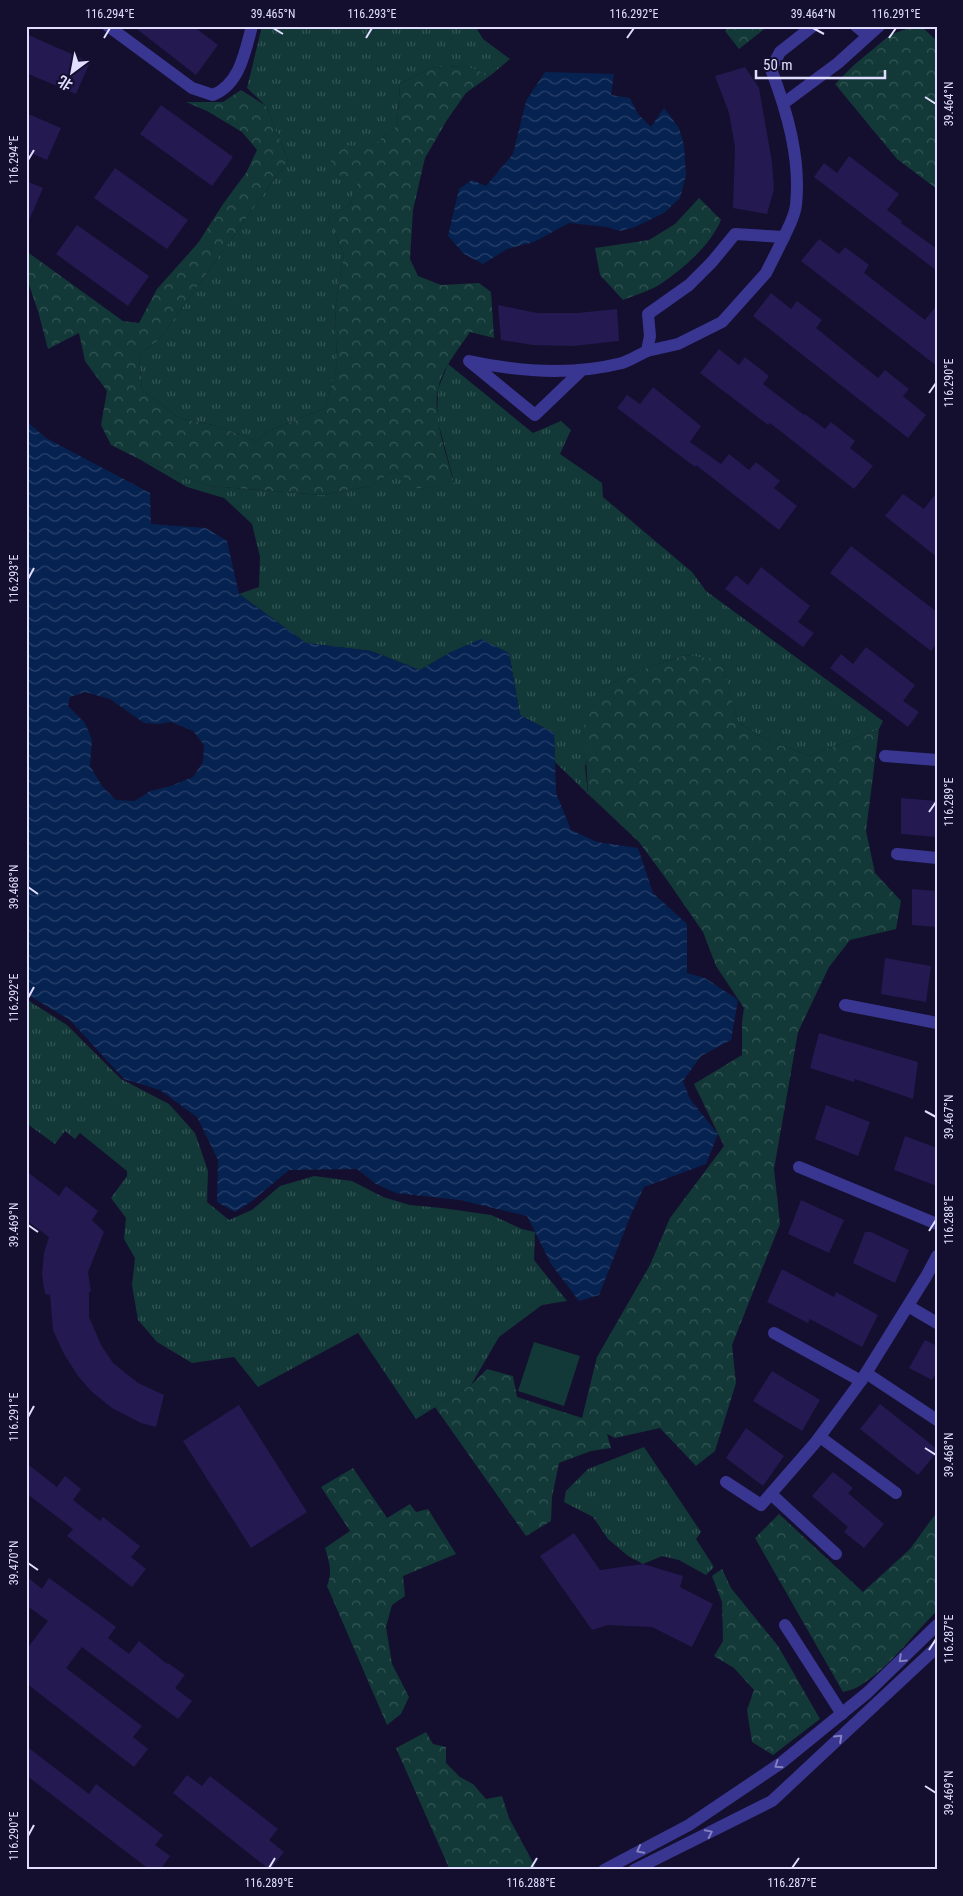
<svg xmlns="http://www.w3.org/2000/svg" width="963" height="1896" viewBox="0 0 963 1896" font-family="'Roboto Condensed','Noto Sans SC',sans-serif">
	<defs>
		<pattern id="grass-tufts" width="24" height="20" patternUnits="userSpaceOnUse" patternTransform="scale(1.25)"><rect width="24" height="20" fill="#123937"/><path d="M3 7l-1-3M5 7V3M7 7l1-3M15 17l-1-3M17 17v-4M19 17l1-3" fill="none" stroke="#345555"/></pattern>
		<pattern id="forest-crowns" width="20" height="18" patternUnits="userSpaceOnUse" patternTransform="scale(1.25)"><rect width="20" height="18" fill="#123937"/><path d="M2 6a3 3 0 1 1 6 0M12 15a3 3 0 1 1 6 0" fill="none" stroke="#345555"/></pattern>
		<pattern id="water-waves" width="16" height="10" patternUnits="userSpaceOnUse" patternTransform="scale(1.25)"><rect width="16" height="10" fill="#062251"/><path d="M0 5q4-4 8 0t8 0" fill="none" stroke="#2a426b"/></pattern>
	</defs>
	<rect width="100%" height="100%" fill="#140f2e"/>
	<g fill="url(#grass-tufts)">
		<polygon points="262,26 475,26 483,39 510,59 491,75 464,66 431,68 400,84 397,126 372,146 329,146 360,178 350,205 328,218 344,255 335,308 337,366 325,408 268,431 257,441 217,426 179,418 142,390 139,354 159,340 288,160 266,106 247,88"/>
		<polygon points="448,364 533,433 561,421 571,430 560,454 602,483 603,497 692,572 706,591 883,721 879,729 810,756 765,739 738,722 721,661 686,655 646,668 601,688 585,767 588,794 555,762 554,733 520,715 509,653 451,652 420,670 371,651 306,643 239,594 259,587 260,557 252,524 224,498 187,487 139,459 209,486 322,495 371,486 395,470 419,489 454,482 437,418 438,389"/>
		<polygon points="26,999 67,1025 121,1079 169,1104 195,1133 208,1171 207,1202 229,1220 252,1210 280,1186 314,1176 352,1181 383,1197 410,1205 442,1208 491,1215 522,1229 535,1232 534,1260 567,1301 542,1305 499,1337 471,1385 416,1419 358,1333 258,1387 234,1357 192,1363 157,1342 138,1320 132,1285 135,1258 124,1239 126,1218 111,1198 127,1176 127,1171 80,1133 75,1139 65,1131 55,1144 26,1123"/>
		<polygon points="644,1447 701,1532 696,1539 714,1567 706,1575 679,1560 662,1556 643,1564 628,1556 608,1539 593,1517 564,1502 566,1491 588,1469"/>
	</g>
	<g fill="url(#forest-crowns)">
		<polygon points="730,26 768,26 739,49 725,31"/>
		<polygon points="914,26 921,26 937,41 937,189 897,159 835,84 854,65 890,35"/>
		<path d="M464,66L491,75L466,93L447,120L425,158L413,210L410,259L418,276L441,285L479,283L491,292L494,338L470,332C458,350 442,368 438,389C432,417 447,455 454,483L418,489L395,470L371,486L322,495L209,486L139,459L111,445L101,425L107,391L85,361L79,333L48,349L38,311L28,282L26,281V251L123,321L139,323L157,289L198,243L223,204L246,173L257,150L242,132L207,111L186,102H223L241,90L266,106L288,160L159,340L139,354L142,390L179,418L217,426L257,441L268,431L325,408L337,366L335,308L344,255L328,218L350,205L359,179L333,174L329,145L372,146L397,126L400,84L431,68Z"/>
		<path d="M699,198L721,220C709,247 683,269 659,285C649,291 635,295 623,300L600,275L595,248L649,240L675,224Z"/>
		<polygon points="686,655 721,660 738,722 765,739 810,756 879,729 866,831 875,873 901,901 896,929 850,940 829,967 798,1032 774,1169 780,1224 732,1345 736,1383 715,1451 696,1466 660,1428 615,1438 607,1434 611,1448 591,1451 559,1463 552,1497 551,1521 526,1536 435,1407 471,1385 487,1369 513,1376 517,1397 582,1418 597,1357 650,1265 670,1218 724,1146 694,1084 742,1055 742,1022 744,1008 716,966 703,932 667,880 639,842 588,794 584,722 601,688 646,668"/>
		<path d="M353,1468L387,1518L410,1504L416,1512L428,1509L456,1554L403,1576L405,1596L392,1605L386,1627L392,1664L409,1697L401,1714L387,1725L327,1586C333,1572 329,1561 325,1548L350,1531L321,1487Z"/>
		<path d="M937,1512V1611C912,1635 891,1666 861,1685C856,1689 849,1690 843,1692L755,1538L779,1514L863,1592L910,1549Z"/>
		<polygon points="722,1569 731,1588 778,1646 820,1719 773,1755 752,1742 747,1710 754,1690 734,1668 714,1656 723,1641 722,1602 712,1576"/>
		<polygon points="426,1732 433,1744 446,1747 446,1763 460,1777 473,1784 486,1799 502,1796 509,1818 537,1870 450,1870 396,1748"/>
	</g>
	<polygon fill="#123937" points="534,1342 580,1356 564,1406 518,1391"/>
	<g fill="url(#water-waves)" fill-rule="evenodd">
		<polygon points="545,72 614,74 611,95 630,98 638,114 651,127 664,108 679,128 684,145 686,175 680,198 664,213 635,227 620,231 607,227 569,223 534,242 507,249 483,264 464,254 448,236 459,189 472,180 486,186 513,154 526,101"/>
		<path d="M26,421L46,438L150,493L151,524L206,528L227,541L239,594L306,643L371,651L420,670L451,652L481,639L509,653L520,715L554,733L556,793L571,830L597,842L638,848L653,893L687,924V973L705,978L738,1000L731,1040L701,1056L683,1081L690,1099L718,1134L706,1164L644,1187L630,1217L599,1295L579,1301L551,1264L527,1216L460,1200L396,1193L376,1184L357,1169L289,1170L252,1201L235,1212L217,1202L218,1160L197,1117L160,1090L124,1079L70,1020L26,994ZM85,692L110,699L144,723L158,724L171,722L193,731L204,745L203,762L193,777L171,786L150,791L135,801L116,800L102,786L90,766L92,740L85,723L68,706L70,697Z"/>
	</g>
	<g fill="#241951">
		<polygon points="133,26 193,26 218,45 196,75"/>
		<polygon points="26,34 90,62 76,94 26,73"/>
		<polygon points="745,67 759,88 772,162 774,189 767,214 733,208 735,147 729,113 715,76"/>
		<polygon points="161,105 233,157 212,186 140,134"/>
		<polygon points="26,113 61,128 47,160 26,151"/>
		<polygon points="849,156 899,194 887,210 902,221 901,223 937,249 937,271 814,177 824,163 837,173"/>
		<polygon points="115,168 188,220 167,249 94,198"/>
		<polygon points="26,181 43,188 26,227"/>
		<polygon points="77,225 149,276 128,306 56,254"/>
		<polygon points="819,239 839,254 845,247 869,265 864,273 925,320 937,305 937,366 801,261"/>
		<polygon points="771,293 791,309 797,301 822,320 816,328 878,378 885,370 909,389 903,396 926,415 908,438 753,316"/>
		<polygon points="498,305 537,313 577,313 617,309 619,341 573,346 533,345 501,340"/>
		<polygon points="719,349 739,365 745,357 769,376 763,384 804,415 805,414 825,429 831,422 855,441 850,448 873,466 854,489 770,423 768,425 700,373"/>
		<polygon points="653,387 701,426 690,442 721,464 729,454 749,470 756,462 780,481 774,488 797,506 779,530 696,465 695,467 617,408 627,395 640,404"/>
		<polygon points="937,492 937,557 885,516 903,494 924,509"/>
		<polygon points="851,546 937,612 937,643 931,651 830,573"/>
		<polygon points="761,567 810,606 798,622 814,633 803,647 725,589 736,575 748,585"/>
		<polygon points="866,647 915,685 903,701 919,712 908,727 830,668 841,654 853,664"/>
		<polygon points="901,798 937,801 937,837 901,834"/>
		<polygon points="912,889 937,891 937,927 912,925"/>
		<polygon points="885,958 931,966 926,1002 881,994"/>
		<polygon points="819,1033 918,1062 913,1099 855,1079 854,1082 810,1068"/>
		<polygon points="826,1105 870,1122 858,1156 815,1139"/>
		<polygon points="905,1136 937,1148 937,1186 894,1170"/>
		<polygon points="26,1171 59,1196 66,1186 98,1211 92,1220 104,1232 88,1272 91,1292 89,1292 89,1317 101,1345 113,1363 138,1383 164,1395 156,1427 141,1423 112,1408 91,1391 78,1376 64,1354 53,1330 50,1295 45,1294 42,1275 44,1253 49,1237 26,1220"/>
		<polygon points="801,1200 844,1220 829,1253 788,1234"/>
		<polygon points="865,1232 871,1232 909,1250 895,1283 853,1263"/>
		<polygon points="782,1269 834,1297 836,1292 878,1315 862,1347 810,1319 808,1323 767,1302"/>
		<polygon points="925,1340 937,1346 937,1371 932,1380 909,1368"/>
		<polygon points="772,1371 820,1400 802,1431 753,1401"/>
		<polygon points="880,1404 937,1449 937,1452 918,1475 860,1429"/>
		<polygon points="239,1405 307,1512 251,1548 183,1441"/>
		<polygon points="746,1428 784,1456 763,1486 726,1458"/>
		<polygon points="26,1463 57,1487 65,1476 81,1489 73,1500 100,1521 103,1517 140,1546 131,1557 146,1569 132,1587 67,1536 73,1529 26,1493"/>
		<polygon points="833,1472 853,1488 848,1493 884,1524 864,1548 844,1532 848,1527 812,1496"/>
		<polygon points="574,1533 600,1570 643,1564 683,1576 680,1587 713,1604 692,1647 652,1627 608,1625 592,1630 540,1556"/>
		<polygon points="26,1576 42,1589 49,1578 100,1615 116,1627 108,1638 129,1654 139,1641 167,1664 168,1663 185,1675 175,1688 192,1701 178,1719 82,1647 66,1668 142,1726 133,1737 148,1749 134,1767 26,1683 26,1650 48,1621 26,1605"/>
		<polygon points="26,1746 89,1794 96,1784 163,1835 155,1845 170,1856 160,1870 150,1870 26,1775"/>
		<polygon points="187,1775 202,1786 210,1776 278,1829 269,1840 284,1852 270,1870 173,1793"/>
	</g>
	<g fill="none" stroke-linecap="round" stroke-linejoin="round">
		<g stroke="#393692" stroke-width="12">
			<path d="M108,26L192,88L213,95C240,84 245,52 252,26"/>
			<polyline points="856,26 862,31 873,26"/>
			<polyline points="784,103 838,63 879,26"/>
			<polyline points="647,351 678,344 722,322 766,273 784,237"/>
			<path d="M582,370L535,415L469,361C520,372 571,376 622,363C631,360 639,355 647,351L650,336L648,314L689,285L712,262L735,234L784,237C788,228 795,216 796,205C801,159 787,111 771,69L780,52L813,26"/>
			<polyline points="885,756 937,760"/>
			<polyline points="897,854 937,858"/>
			<polyline points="845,1005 937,1023"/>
			<polyline points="799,1167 937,1224"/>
			<polyline points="908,1306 937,1323"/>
			<polyline points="774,1333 861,1381"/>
			<polyline points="866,1373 937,1420"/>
			<polyline points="820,1437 896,1493"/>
			<polyline points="726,1482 761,1505 815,1443 861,1381 927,1275 937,1256"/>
			<polyline points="771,1494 836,1554"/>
			<polyline points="785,1625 842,1714"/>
		</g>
		<g stroke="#393692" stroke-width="12">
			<polyline points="604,1870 689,1825 781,1763 867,1693 937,1625"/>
			<polyline points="634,1870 772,1801 937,1647"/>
		</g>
	</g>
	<defs><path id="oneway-chevron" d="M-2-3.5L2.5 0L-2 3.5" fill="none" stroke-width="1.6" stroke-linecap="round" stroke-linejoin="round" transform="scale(1.25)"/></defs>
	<g stroke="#8481c3">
		<use href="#oneway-chevron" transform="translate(902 1659) rotate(136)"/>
		<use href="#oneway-chevron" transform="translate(839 1738) rotate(-43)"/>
		<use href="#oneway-chevron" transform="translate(778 1765) rotate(145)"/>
		<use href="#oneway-chevron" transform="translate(709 1833) rotate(-26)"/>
		<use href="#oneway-chevron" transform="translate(640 1850) rotate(152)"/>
	</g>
	<path fill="none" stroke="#e0ddff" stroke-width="2" d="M273,28L283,34M813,28L824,34M104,38L110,28M366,38L372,28M627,38L634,28M889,38L896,28M925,97L936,104M28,160L34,150M929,393L936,383M28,579L34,568M929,812L936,802M28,887L38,894M28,998L34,987M925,1111L936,1117M28,1225L38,1232M929,1231L936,1220M28,1417L34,1406M925,1448L936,1455M28,1563L38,1570M929,1650L936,1639M925,1786L936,1793M28,1836L34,1825M269,1868L275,1858M531,1868L537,1858M792,1868L799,1858"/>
	<rect width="963" height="1896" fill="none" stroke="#140f2e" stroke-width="55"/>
	<g transform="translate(72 72) rotate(212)" stroke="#140f2e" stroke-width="4" paint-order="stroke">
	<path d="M0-4L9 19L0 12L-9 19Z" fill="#e0ddff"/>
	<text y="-8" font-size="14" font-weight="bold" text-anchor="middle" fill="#e0ddff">北</text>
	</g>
	<path d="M756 70v8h129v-8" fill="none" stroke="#e0ddff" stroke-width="2.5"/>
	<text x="763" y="70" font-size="15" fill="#e0ddff" stroke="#140f2e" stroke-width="4" paint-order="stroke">50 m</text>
	<rect x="28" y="28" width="908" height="1840" fill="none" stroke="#e0ddff" stroke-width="2"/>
	<g font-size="12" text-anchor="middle" fill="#e0ddff">
		<text x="110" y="18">116.294°E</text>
		<text x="273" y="18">39.465°N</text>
		<text x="372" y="18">116.293°E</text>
		<text x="634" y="18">116.292°E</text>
		<text x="813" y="18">39.464°N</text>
		<text x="896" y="18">116.291°E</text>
		<text transform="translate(949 104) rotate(-90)" y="4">39.464°N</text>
		<text transform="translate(14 160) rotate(-90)" y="4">116.294°E</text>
		<text transform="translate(949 383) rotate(-90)" y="4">116.290°E</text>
		<text transform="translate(14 579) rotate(-90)" y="4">116.293°E</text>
		<text transform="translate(949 802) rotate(-90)" y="4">116.289°E</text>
		<text transform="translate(14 887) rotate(-90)" y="4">39.468°N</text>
		<text transform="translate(14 998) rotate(-90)" y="4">116.292°E</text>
		<text transform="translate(949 1117) rotate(-90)" y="4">39.467°N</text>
		<text transform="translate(949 1220) rotate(-90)" y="4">116.288°E</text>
		<text transform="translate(14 1225) rotate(-90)" y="4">39.469°N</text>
		<text transform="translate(14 1417) rotate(-90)" y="4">116.291°E</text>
		<text transform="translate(949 1455) rotate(-90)" y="4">39.468°N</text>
		<text transform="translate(14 1563) rotate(-90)" y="4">39.470°N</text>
		<text transform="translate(949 1639) rotate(-90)" y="4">116.287°E</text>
		<text transform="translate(949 1793) rotate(-90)" y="4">39.469°N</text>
		<text transform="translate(14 1836) rotate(-90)" y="4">116.290°E</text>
		<text x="269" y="1887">116.289°E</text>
		<text x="531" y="1887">116.288°E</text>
		<text x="792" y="1887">116.287°E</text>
	</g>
</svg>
